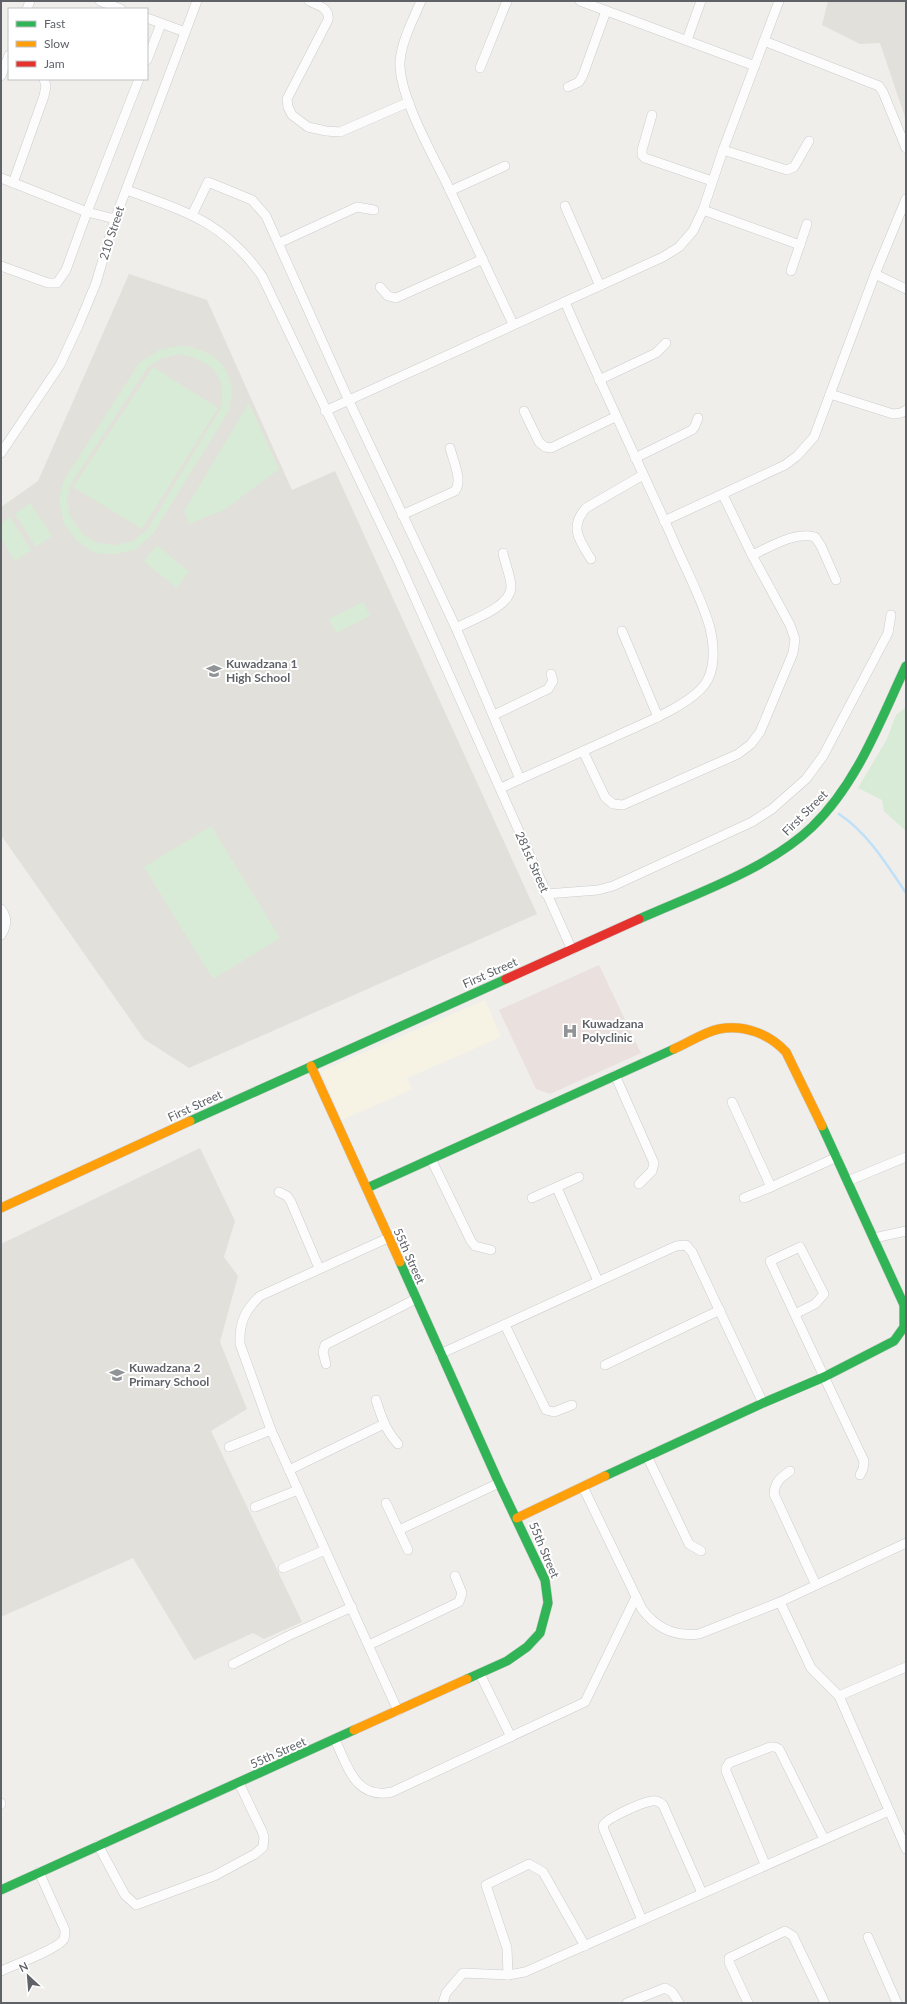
<svg xmlns="http://www.w3.org/2000/svg" width="907" height="2004" viewBox="0 0 907 2004" font-family="Lato,sans-serif">
	<rect width="100%" height="100%" fill="#efeeea"/>
	<polygon fill="#f7f3e4" points="485,1000 501,1037 407,1078 412,1089 342,1120 321,1071"/>
	<g fill="#e2e0da">
		<polygon points="828,1 906,1 906,120 880,43 860,44 822,25"/>
		<polygon points="129,274 207,300 292,490 335,471 537,914 189,1068 144,1039 1,835 1,507 38,481"/>
		<polygon points="200,1148 235,1221 224,1257 238,1276 220,1342 247,1409 211,1431 302,1622 264,1639 253,1633 194,1660 133,1558 1,1617 1,1244"/>
	</g>
	<polygon fill="#eae0de" points="599,965 641,1053 550,1094 536,1089 499,1010"/>
	<g fill="#d8ebd6" fill-rule="evenodd">
		<path d="M178,346C205,347 230,360 232,391C232,397 230,406 228,412L153,534L135,550L115,554L94,553L78,542L64,524L59,500L63,482L139,363L159,350ZM178,354C198,357 221,367 222,390C223,396 221,403 220,409L147,530L131,542L114,545L97,543L84,535L71,518L67,502L70,485L148,367L162,358Z"/>
		<polygon points="153,367 218,408 142,529 73,487"/>
		<polygon points="249,403 279,469 224,510 189,524 184,511"/>
		<polygon points="30,503 52,536 36,547 15,514"/>
		<polygon points="10,517 31,550 15,561 1,538 1,523"/>
		<polygon points="157,545 189,572 176,588 144,561"/>
		<polygon points="363,602 370,616 336,633 329,619"/>
		<polygon points="906,707 906,831 884,811 882,800 858,788 887,739 896,715"/>
		<polygon points="211,826 280,938 213,979 144,867"/>
	</g>
	<g fill="none" stroke-linecap="round" stroke-linejoin="round">
		<path stroke="#bfe0f9" stroke-width="2.5" d="M839,814C868,833 887,865 906,893"/>
		<g stroke="#cbcccc" stroke-width="10">
			<g id="street">
				<polyline points="100,1 121,9"/>
				<path d="M309,1C319,6 330,8 328,20L287,99L288,107L292,115L308,127L326,131L340,132L409,102"/>
				<path d="M421,1C413,20 402,40 400,61C398,93 431,152 446,182C468,229 491,277 513,324"/>
				<polyline points="580,1 755,66"/>
				<polyline points="27,9 30,1"/>
				<polyline points="147,18 185,32"/>
				<polyline points="687,40 701,1"/>
				<polyline points="764,41 879,86 883,92 906,148"/>
				<polyline points="147,60 161,24"/>
				<polyline points="480,68 507,1"/>
				<polyline points="1,76 9,55"/>
				<polyline points="568,87 579,82 583,75 606,11"/>
				<polyline points="652,115 642,150 642,155 645,158 712,181"/>
				<polyline points="723,150 787,170 794,167 809,141"/>
				<polyline points="1,178 87,212 115,219"/>
				<polyline points="13,183 44,96 46,86 44,79"/>
				<path d="M127,190C186,212 223,221 262,276L398,560L572,950"/>
				<polyline points="450,191 505,166"/>
				<polyline points="565,206 600,286"/>
				<polyline points="703,210 800,245"/>
				<polyline points="192,215 208,182 252,200 266,216 349,401 456,628 520,779"/>
				<polyline points="279,243 357,207 374,210"/>
				<polyline points="1,266 48,283 57,283 66,270 87,212 139,79"/>
				<polyline points="791,271 807,224"/>
				<polyline points="875,274 906,289"/>
				<polyline points="380,287 388,296 396,298 483,259"/>
				<polyline points="599,380 656,353 666,343"/>
				<polyline points="830,394 893,414 901,413 906,410"/>
				<polyline points="325,411 663,257 679,247 693,231 703,210 723,150 779,1"/>
				<polyline points="524,411 539,442 545,447 551,448 615,417"/>
				<polyline points="1,453 60,365 79,324 96,283 115,219 197,1"/>
				<polyline points="635,458 692,430 695,426 698,418"/>
				<path d="M402,515L455,491C463,481 453,460 450,448"/>
				<polyline points="664,521 785,465 797,456 814,437 875,274 906,199"/>
				<path d="M752,555C771,547 794,531 815,537L821,546L836,580"/>
				<path d="M591,559C579,540 569,527 586,508L643,475"/>
				<path d="M456,628C471,620 511,607 511,587C511,576 505,564 503,553"/>
				<polyline points="622,631 658,717"/>
				<polyline points="494,715 548,689 553,681 551,674"/>
				<polyline points="583,751 605,797 613,804 623,805 738,754 751,744 760,732 793,653 795,639 790,625 752,555 723,495"/>
				<path d="M501,788C542,769 584,751 625,732C647,722 691,704 705,684C716,669 714,645 710,628C702,598 683,564 671,535C636,457 599,381 565,302"/>
				<polyline points="546,894 598,890 613,886 752,822 772,809 806,779 823,756 888,633 891,615"/>
				<path d="M1,909C8,918 7,926 1,935"/>
				<polyline points="615,1075 654,1163 652,1171 639,1184"/>
				<polyline points="732,1102 771,1187 837,1157"/>
				<polyline points="431,1159 471,1241 475,1246 491,1250"/>
				<polyline points="848,1181 906,1157"/>
				<polyline points="557,1188 598,1281"/>
				<polyline points="279,1192 287,1196 291,1202 319,1268"/>
				<polyline points="532,1198 579,1177"/>
				<polyline points="744,1198 771,1187"/>
				<path d="M388,1238L260,1296C245,1310 239,1323 240,1344L271,1430L398,1711"/>
				<polyline points="874,1238 906,1231"/>
				<path d="M795,1314L815,1304L824,1294L800,1247L770,1261C801,1328 832,1394 864,1461L863,1469L860,1475"/>
				<polyline points="505,1325 546,1410 554,1412 572,1405"/>
				<polyline points="440,1354 676,1246 686,1245 692,1252 763,1403"/>
				<polyline points="326,1364 323,1352 325,1345 416,1299"/>
				<polyline points="605,1365 720,1310"/>
				<path d="M376,1400C381,1416 386,1431 398,1444"/>
				<polyline points="229,1447 271,1430"/>
				<polyline points="647,1456 689,1544 701,1551"/>
				<polyline points="289,1470 384,1424"/>
				<path d="M790,1471C780,1478 775,1482 774,1494L816,1585"/>
				<path d="M583,1487L642,1609C656,1628 675,1637 699,1634L780,1602L906,1543"/>
				<polyline points="386,1503 408,1550"/>
				<polyline points="255,1507 298,1490"/>
				<polyline points="399,1530 499,1483"/>
				<polyline points="283,1568 325,1550"/>
				<polyline points="780,1602 811,1668 839,1696 906,1849"/>
				<polyline points="369,1645 459,1602 462,1593 455,1576"/>
				<polyline points="233,1664 288,1636 352,1607"/>
				<polyline points="480,1674 511,1737"/>
				<polyline points="839,1696 906,1667"/>
				<path d="M335,1740C348,1766 355,1800 392,1792L585,1702L636,1597"/>
				<polyline points="1,1803 1,1804"/>
				<polyline points="98,1845 125,1895 136,1905 214,1876 255,1854 263,1847 264,1837 262,1831 239,1783"/>
				<polyline points="765,1864 726,1771 726,1768 729,1763 770,1747 775,1747 779,1749 824,1839"/>
				<path d="M642,1920L604,1830L603,1826C606,1818 643,1802 652,1801C657,1800 660,1802 663,1805L702,1893"/>
				<polyline points="868,1937 897,2003"/>
				<path d="M1,1971C14,1965 58,1949 64,1939C65,1936 65,1933 65,1930L39,1872"/>
				<polyline points="508,1975 507,1948 486,1885 529,1864 543,1872 585,1946"/>
				<polyline points="443,2003 446,1993 463,1973 508,1975 525,1972 889,1811"/>
				<polyline points="627,2003 665,1988 672,1992 679,2003"/>
				<polyline points="748,2003 729,1962 729,1958 785,1931 793,1936 825,2003"/>
			</g>
		</g>
		<g stroke="#cacacb" stroke-width="10">
			<g id="fast">
				<path d="M639,919C695,894 768,869 812,827C857,784 880,721 906,666"/>
				<polyline points="190,1121 506,979"/>
				<polyline points="367,1188 674,1049"/>
				<polyline points="400,1262 499,1483 545,1580 548,1603 540,1633 527,1647 507,1661 467,1679"/>
				<polyline points="605,1476 763,1403 824,1377 894,1341 904,1327 904,1305 822,1126"/>
				<polyline points="1,1890 354,1730"/>
			</g>
		</g>
		<g stroke="#cacacb" stroke-width="10">
			<g id="slow">
				<path d="M674,1049C688,1043 704,1032 719,1029C744,1024 769,1034 786,1052L822,1126"/>
				<polyline points="311,1066 400,1262"/>
				<polyline points="1,1208 190,1121"/>
				<polyline points="517,1518 605,1476"/>
				<polyline points="354,1730 467,1679"/>
			</g>
		</g>
		<g stroke="#cacacb" stroke-width="10">
			<polyline id="jam" points="506,979 639,919"/>
		</g>
		<use href="#street" stroke="#fdfcfc" stroke-width="9"/>
		<use href="#fast" stroke="#30b455" stroke-width="9"/>
		<use href="#slow" stroke="#ff9f0a" stroke-width="9"/>
		<use href="#jam" stroke="#e5322d" stroke-width="9"/>
	</g>
	<defs>
		<g id="school-bare" transform="scale(1.2)"><path d="M0-5L7-2L0 1L-7-2ZM-4 1L0 2.5L4 1V4Q0 6-4 4Z" fill="#919496" stroke="#fff" stroke-width="2.5" paint-order="stroke"/></g>
		<g id="hospital-bare" transform="scale(1.2)"><path d="M-5-5h3v3.5h4V-5h3V5h-3V1.5h-4V5h-3Z" fill="#919496" stroke="#fff" stroke-width="2.5" paint-order="stroke"/></g>
	</defs>
	<g fill-rule="evenodd">
		<use href="#school-bare" x="214" y="671"/>
		<use href="#hospital-bare" x="570" y="1031"/>
		<use href="#school-bare" x="117" y="1375"/>
	</g>
	<g text-anchor="middle" stroke-width="4" stroke-linejoin="round" paint-order="stroke">
		<g font-size="12" fill="#5f6368" stroke="#fff">
			<text transform="translate(112 233) rotate(-72)" y="4">210 Street</text>
			<text transform="translate(805 813) rotate(-45)" y="4">First Street</text>
			<text transform="translate(532 862) rotate(66)" y="4">281st Street</text>
			<text transform="translate(490 973) rotate(-24)" y="4">First Street</text>
			<text transform="translate(195 1106) rotate(-25)" y="4">First Street</text>
			<text transform="translate(409 1256) rotate(66)" y="4">55th Street</text>
			<text transform="translate(544 1550) rotate(67)" y="4">55th Street</text>
			<text transform="translate(278 1753) rotate(-24)" y="4">55th Street</text>
		</g>
		<g font-size="12" font-weight="bold" fill="#5f6368" stroke="#fff" text-anchor="start">
			<text x="226" y="668">Kuwadzana 1<tspan x="226" dy="14">High School</tspan></text>
			<text x="582" y="1028">Kuwadzana<tspan x="582" dy="14">Polyclinic</tspan></text>
			<text x="129" y="1372">Kuwadzana 2<tspan x="129" dy="14">Primary School</tspan></text>
		</g>
	</g>
	<rect width="907" height="2004" fill="none" stroke="#5f6368" stroke-width="4"/>
	<rect x="8" y="8" width="140" height="72" fill="#ffffff" stroke="#bfc1c3"/>
	<rect x="16" y="21" width="20" height="6" fill="#30b455" stroke="#bfc1c3"/>
	<text x="44" y="28" font-size="12" fill="#5f6368">Fast</text>
	<rect x="16" y="41" width="20" height="6" fill="#ff9f0a" stroke="#bfc1c3"/>
	<text x="44" y="48" font-size="12" fill="#5f6368">Slow</text>
	<rect x="16" y="61" width="20" height="6" fill="#e5322d" stroke="#bfc1c3"/>
	<text x="44" y="68" font-size="12" fill="#5f6368">Jam</text>
	<g transform="translate(28 1976) rotate(334)" stroke="#ffffff" stroke-width="3" paint-order="stroke">
	<path d="M0-3L7 15L0 10L-7 15Z" fill="#5f6368"/>
	<text y="-6" font-size="11" font-weight="bold" text-anchor="middle" fill="#5f6368">N</text>
	</g>
</svg>
